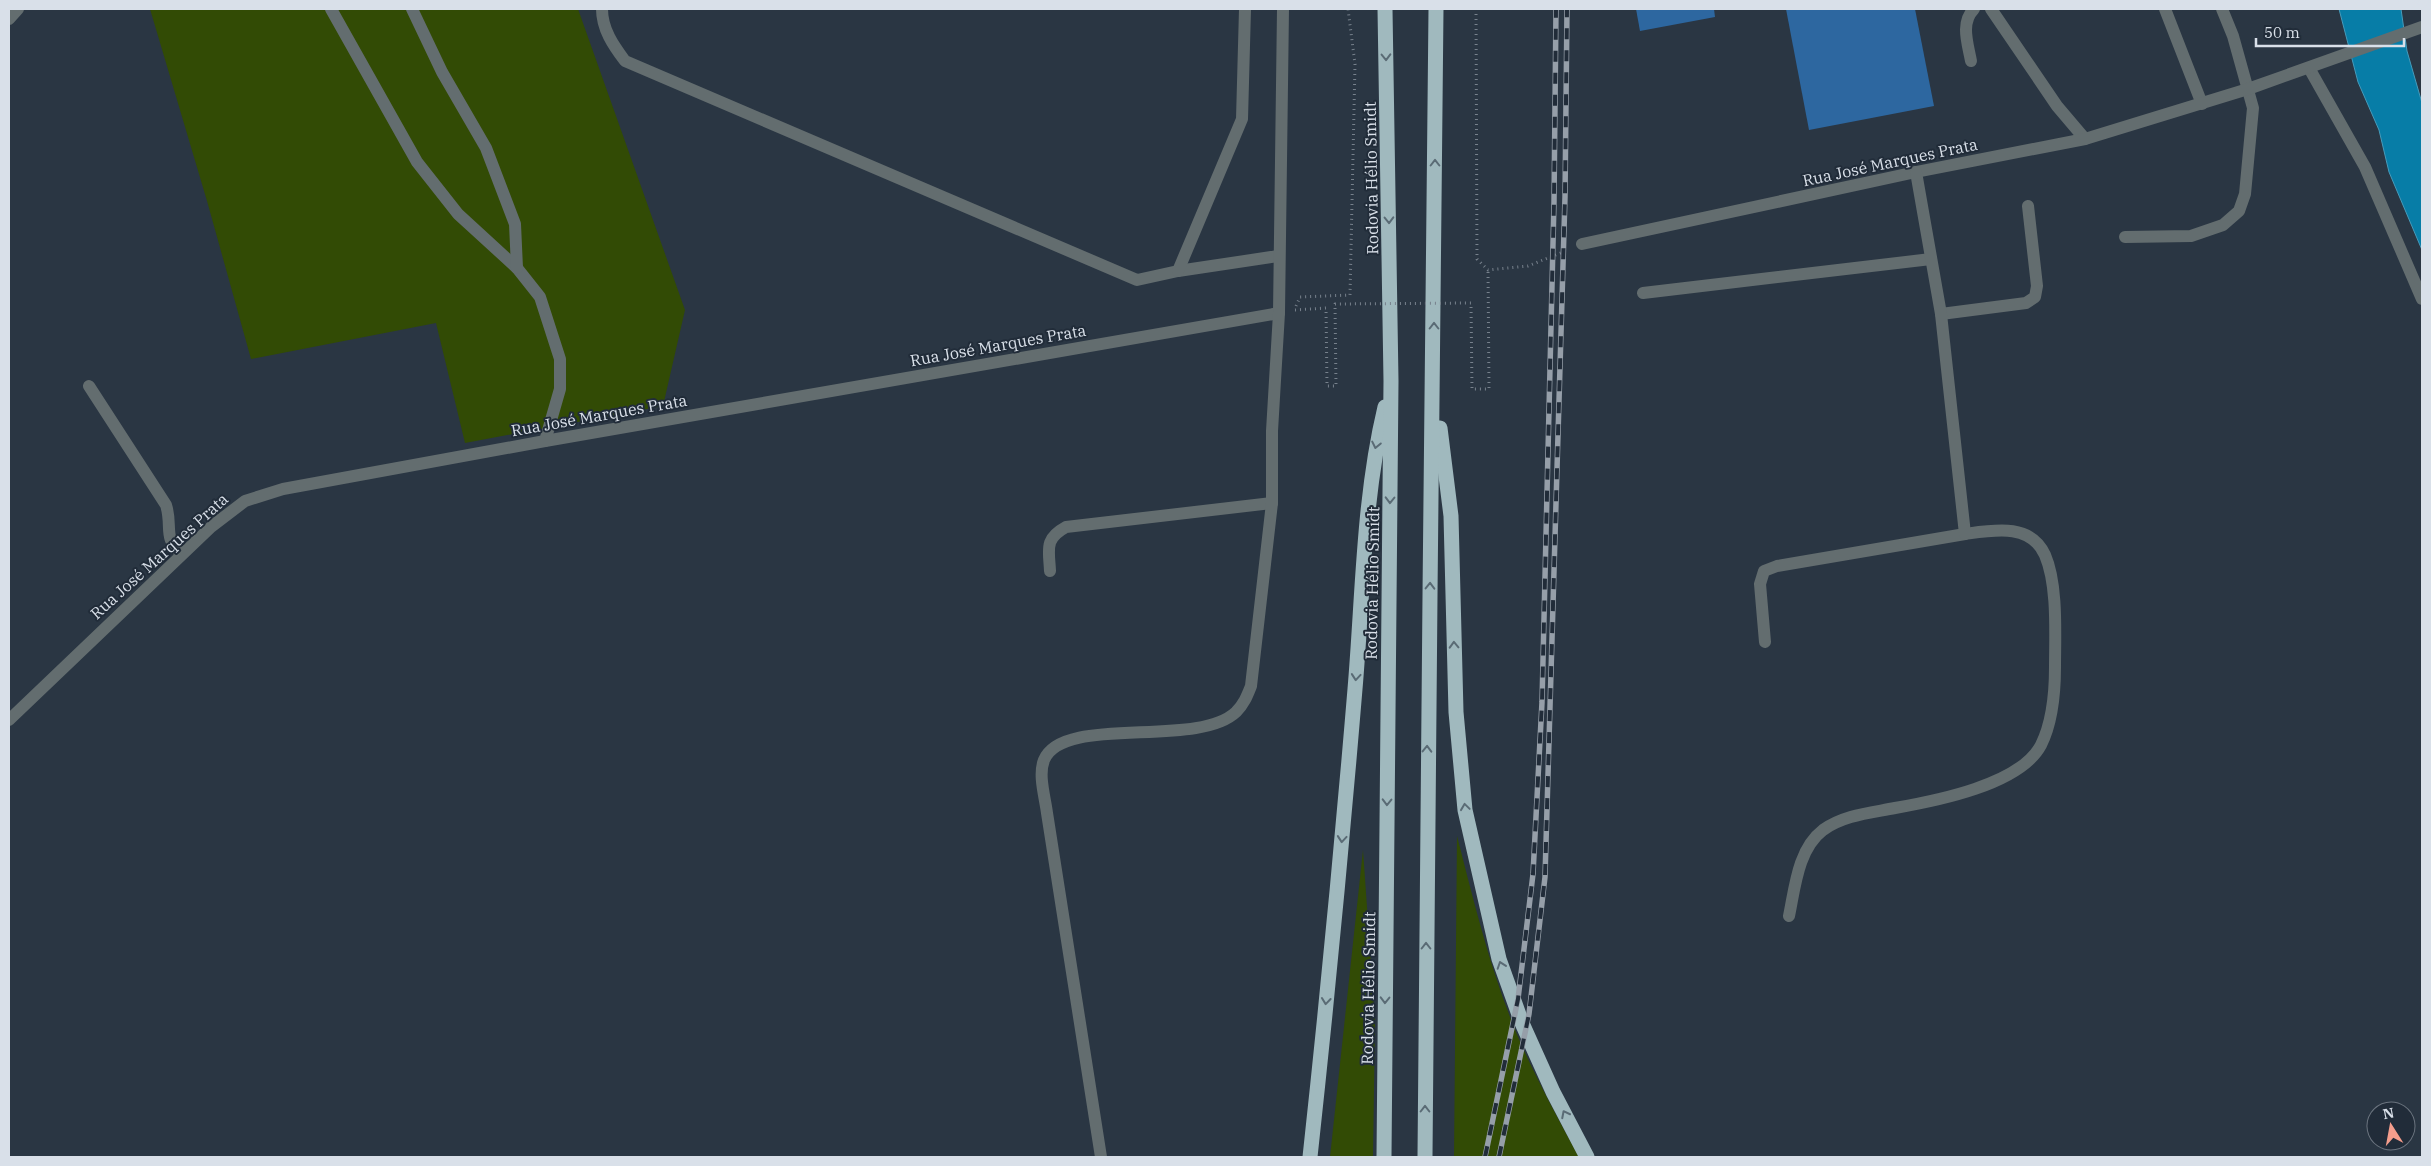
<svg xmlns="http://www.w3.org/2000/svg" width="2431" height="1166" viewBox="0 0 2431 1166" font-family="'IBM Plex Serif',serif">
	<rect width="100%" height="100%" fill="#2a3643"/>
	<g fill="#324b05">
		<polygon points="150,9 578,9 685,310 663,406 465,443 436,323 251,359 207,201"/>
		<path d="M1457,836C1474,902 1490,969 1516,1032C1534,1075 1557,1117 1579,1157H1454Z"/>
		<polygon points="1363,850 1375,1021 1373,1157 1330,1157"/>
	</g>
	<polygon fill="#077da7" stroke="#469bbb" points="2339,9 2401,9 2407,51 2422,103 2422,250 2389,172 2379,130 2358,82"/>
	<g fill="#2d67a0">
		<polygon points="1636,9 1714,9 1715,17 1640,31"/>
		<polygon points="1786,9 1915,9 1934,106 1809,130"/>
	</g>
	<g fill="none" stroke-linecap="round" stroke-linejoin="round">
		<g stroke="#77818c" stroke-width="3" stroke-dasharray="1 4" stroke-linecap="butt">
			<polyline points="1476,9 1477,259 1488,270 1528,266 1568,250"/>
			<polyline points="1296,306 1300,297 1350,295 1355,64 1348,9"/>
		</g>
		<g stroke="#636d6f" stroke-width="12">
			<polyline points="331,9 417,162 458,214 517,268 540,297 560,359 560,389 545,441"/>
			<polyline points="412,9 442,72 486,148 515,224 517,268"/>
			<path d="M602,9C602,29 613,45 625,61L1137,280L1178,271L1278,256"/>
			<polyline points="1991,9 2057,106 2085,139"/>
			<polyline points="2165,9 2202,104"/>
			<polyline points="9,19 18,9"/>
			<path d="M1971,61C1968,44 1960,23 1974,9"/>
			<polyline points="2309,68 2365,167 2422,299"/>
			<polyline points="2125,237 2191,236 2223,225 2239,211 2245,194 2253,108 2233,36 2222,9"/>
			<polyline points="1582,244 1916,172 2085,139 2248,89 2422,27"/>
			<polyline points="1178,271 1242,119 1245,9"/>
			<polyline points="1643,293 1931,259"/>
			<polyline points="1941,314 2026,303 2035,297 2037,286 2028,206"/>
			<path d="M89,386L166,505C173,527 162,538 182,554"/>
			<path d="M1050,571C1049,549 1044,539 1066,527L1272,503"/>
			<polyline points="1765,642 1760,584 1764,571 1777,566 1965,534"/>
			<polyline points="9,720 211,527 245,501 283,489 545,441 1279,313"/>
			<path d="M1789,916C1795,887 1798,849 1823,830C1844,815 1870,813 1895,808C1935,801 2020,785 2041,745C2052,723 2055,692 2055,667C2055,635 2058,585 2045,555C2031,523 1994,530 1965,534L1941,314L1916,172"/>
			<path d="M1101,1157L1047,813C1045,797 1038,775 1044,760C1063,714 1197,749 1236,712C1244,704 1247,696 1251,686L1272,503V431L1279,313L1283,9"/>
		</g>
		<g stroke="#a0b9be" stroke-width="15">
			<polyline points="1440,428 1451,516 1456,712 1465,810 1499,959 1522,1023 1553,1092 1587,1157"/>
			<path d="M1310,1157C1327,1001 1342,845 1355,689C1363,595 1363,499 1385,407"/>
			<polyline points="1384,1157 1391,381 1385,9"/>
			<path d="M1425,1157C1427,774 1433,392 1436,9"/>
		</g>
		<g stroke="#969fa9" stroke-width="5.5">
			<g id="rail">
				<polyline points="1485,1157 1518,999 1533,874 1542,702 1554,202 1556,9"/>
				<polyline points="1499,1157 1529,1014 1545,877 1565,197 1567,9"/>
			</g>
		</g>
		<use href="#rail" stroke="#212c39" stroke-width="4" stroke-dasharray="11" stroke-linecap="butt"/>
		<polyline stroke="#77818c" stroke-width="3" stroke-dasharray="1 4" stroke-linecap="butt" points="1295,310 1326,308 1327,386 1336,386 1335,304 1471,303 1472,389 1489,389 1488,270"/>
	</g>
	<defs><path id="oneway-chevron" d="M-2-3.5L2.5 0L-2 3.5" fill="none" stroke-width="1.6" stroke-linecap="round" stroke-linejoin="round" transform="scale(1.25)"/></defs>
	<g stroke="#5a6b75">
		<use href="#oneway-chevron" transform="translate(1386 57) rotate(89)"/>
		<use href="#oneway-chevron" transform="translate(1435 163) rotate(-90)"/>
		<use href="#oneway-chevron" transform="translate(1389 220) rotate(89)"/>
		<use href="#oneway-chevron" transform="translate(1434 326) rotate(-90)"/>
		<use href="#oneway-chevron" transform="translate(1376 445) rotate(102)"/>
		<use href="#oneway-chevron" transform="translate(1390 500) rotate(91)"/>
		<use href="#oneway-chevron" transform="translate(1430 586) rotate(-89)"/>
		<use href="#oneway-chevron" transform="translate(1454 645) rotate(-92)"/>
		<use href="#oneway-chevron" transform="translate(1356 677) rotate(95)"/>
		<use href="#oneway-chevron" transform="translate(1427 749) rotate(-89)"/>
		<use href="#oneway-chevron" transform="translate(1387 802) rotate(91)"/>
		<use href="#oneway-chevron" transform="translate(1465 807) rotate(-98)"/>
		<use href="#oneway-chevron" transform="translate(1342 839) rotate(95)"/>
		<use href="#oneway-chevron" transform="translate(1426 946) rotate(-90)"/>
		<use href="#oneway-chevron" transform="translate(1501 965) rotate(-109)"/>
		<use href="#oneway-chevron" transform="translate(1385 1000) rotate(91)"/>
		<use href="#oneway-chevron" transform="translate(1326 1001) rotate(96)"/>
		<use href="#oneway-chevron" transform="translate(1425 1109) rotate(-90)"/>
		<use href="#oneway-chevron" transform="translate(1565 1114) rotate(-117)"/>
	</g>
	<g text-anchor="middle" stroke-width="4" stroke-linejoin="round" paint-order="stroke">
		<g font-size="16" fill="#d9e0e9" stroke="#212c39">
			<text transform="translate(1890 162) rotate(-12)" y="6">Rua José Marques Prata</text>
			<text transform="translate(1371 178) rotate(-91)" y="6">Rodovia Hélio Smidt</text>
			<text transform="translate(998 345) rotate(-10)" y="6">Rua José Marques Prata</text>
			<text transform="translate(599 415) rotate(-10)" y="6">Rua José Marques Prata</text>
			<text transform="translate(159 556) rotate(-42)" y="6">Rua José Marques Prata</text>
			<text transform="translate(1372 583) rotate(-89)" y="6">Rodovia Hélio Smidt</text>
			<text transform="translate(1368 988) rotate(-89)" y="6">Rodovia Hélio Smidt</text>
		</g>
	</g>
	<rect width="2431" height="1166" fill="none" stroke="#d9e0e9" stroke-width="20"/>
	<g transform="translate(2391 1126) rotate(349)"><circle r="24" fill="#212c39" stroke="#6b747f"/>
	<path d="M0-4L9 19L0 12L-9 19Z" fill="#f49d8c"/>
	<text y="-8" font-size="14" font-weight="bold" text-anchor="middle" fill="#d9e0e9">N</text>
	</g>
	<path d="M2256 38v8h148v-8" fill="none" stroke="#d9e0e9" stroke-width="2.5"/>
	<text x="2264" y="38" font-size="15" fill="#d9e0e9" stroke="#212c39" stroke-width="4" paint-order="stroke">50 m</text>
</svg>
